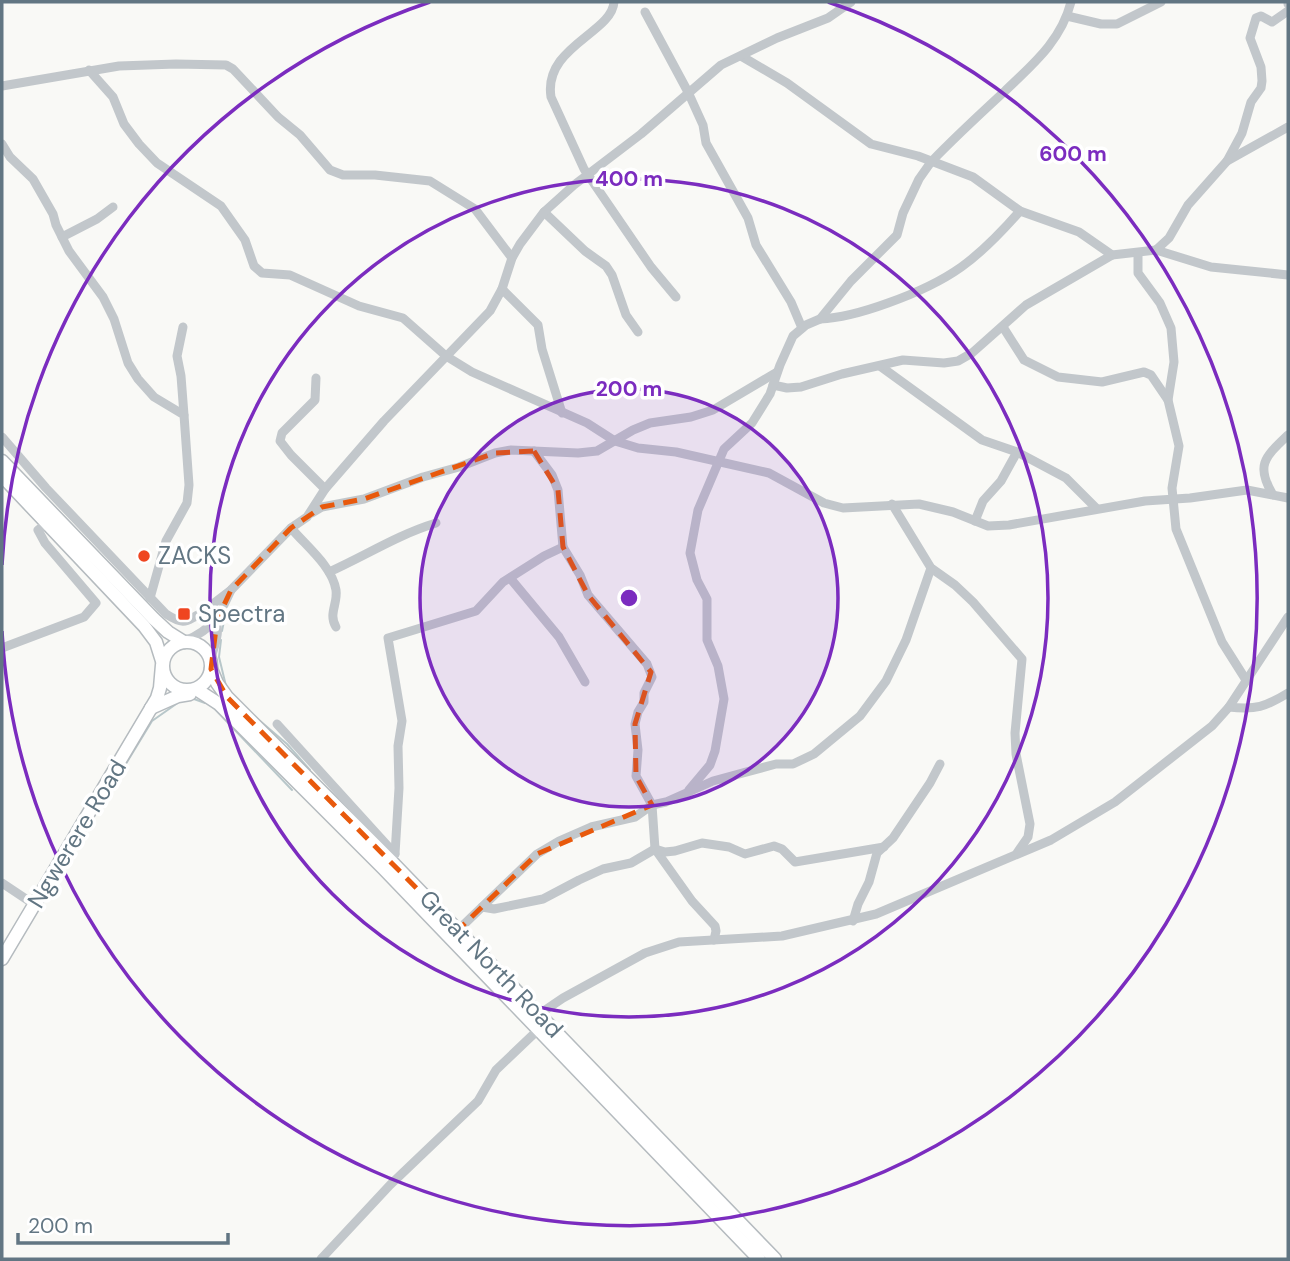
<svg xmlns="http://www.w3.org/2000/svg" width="1290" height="1261" viewBox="0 0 1290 1261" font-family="'DM Sans',sans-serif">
	<rect width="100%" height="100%" fill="#f9f9f6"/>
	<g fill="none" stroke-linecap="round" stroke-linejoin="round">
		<g stroke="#b8c7ca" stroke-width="2">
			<polyline points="222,631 226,611"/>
			<polyline points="221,640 219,657 226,686"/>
			<polyline points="194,699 205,703"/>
			<polyline points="213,707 292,790"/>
			<polyline points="253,715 287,744 310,770"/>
			<polyline points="99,808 152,721 179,702"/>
		</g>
		<g stroke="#b5bbbf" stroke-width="15">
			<g id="major">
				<polyline points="2,461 154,619 168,632 184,642"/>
				<polyline points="2,476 144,626 156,642 162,661"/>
				<circle cx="187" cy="666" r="24"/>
				<polyline points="211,669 217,683 227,697 391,861 775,1259"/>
				<polyline points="196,689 219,704 383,868 759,1259"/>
				<polyline points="151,708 178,696 190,694"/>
				<polyline points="2,959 157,698 160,688 162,665"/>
			</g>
		</g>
		<g stroke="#c2c7cb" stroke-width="9">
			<path d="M614,2C612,33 543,47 551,97L584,169L651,267L676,297"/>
			<polyline points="1288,2 1288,4"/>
			<polyline points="645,12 688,92 703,125 706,143 748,218 756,245 791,302 802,328"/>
			<polyline points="1067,16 1101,24 1117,24 1161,2"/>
			<polyline points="741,56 787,83 871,144 918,156 973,177 1020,211 1079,232 1112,255 1156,250 1211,267 1288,275"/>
			<polyline points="89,70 113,97 124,124 139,144 157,163 221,206 245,240 254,266 262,273 290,275 359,306 403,318 446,356 472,372 587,423 615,441 638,448 676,452 769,473 824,503 843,508 919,504 953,512 988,526 1009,525 1145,501 1190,498 1247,490 1288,498"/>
			<polyline points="2,86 119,66 176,64 226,65 233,69 278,117 300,135 330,170 343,175 375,175 430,181 475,209 512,258"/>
			<polyline points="2,144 10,157 33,179 53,214 56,225 69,251 103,297 114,319 128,363 138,379 154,397 184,415 189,485 187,503 166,541 150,598"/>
			<polyline points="1227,161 1242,133 1251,102 1261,88 1262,81 1261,67 1250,38 1256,18 1261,16 1272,22 1288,11"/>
			<polyline points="544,212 585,251 606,266 612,275 626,315 638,332"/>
			<polyline points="62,237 97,219 113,207"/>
			<polyline points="1156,250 1169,238 1188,205 1227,161 1288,127"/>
			<polyline points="1138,254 1138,273 1160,303 1171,328 1174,362 1168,400 1179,446 1172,488 1176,529 1222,642 1246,680"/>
			<polyline points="502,289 538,325 542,349 562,413"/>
			<path d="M820,319C844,318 866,311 888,303C950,281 977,260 1020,211"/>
			<polyline points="183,327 177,356 181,376 184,415"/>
			<polyline points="1003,327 1024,360 1058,377 1102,382 1144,372 1151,375 1168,400"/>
			<polyline points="880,366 982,440 1017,452 1066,478 1096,508"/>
			<polyline points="316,378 315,400 282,433 280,441 291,455 325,489"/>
			<polyline points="773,385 787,388 801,387 842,374 903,360 944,363 958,361 972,353 1026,305 1112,255"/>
			<path d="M2,437L46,488L166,614C191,630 187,615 208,612C225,624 215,644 210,661"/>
			<polyline points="534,451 552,475 558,490 563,547 580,575 588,595 647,664 652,677 644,693 644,702 638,712 635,724 638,750 636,776 652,805 655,849 692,901 715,926 716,931 714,940"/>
			<path d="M1273,495C1255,465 1265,457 1288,435"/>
			<polyline points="892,504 931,568 955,585 973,602 1022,659 1015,733 1016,754 1030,824 1028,837 1017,853"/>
			<polyline points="312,513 322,507 364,499 423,477 459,467 495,453 511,450 578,453 597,451 633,430 650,423 691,417 713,410 777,372"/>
			<polyline points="975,521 983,501 1001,481 1017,452"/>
			<path d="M291,528C306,546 332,566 336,590C338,604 328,614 336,627"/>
			<path d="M329,572C365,556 397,535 436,523"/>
			<polyline points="510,578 559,637 585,682"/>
			<polyline points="201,613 231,590 291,528 307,517 325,489 384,421 490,311 502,289 512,258 520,244 544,212 574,185 641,134 721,65 777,38 828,18 851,2"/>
			<path d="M185,641C213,629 219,617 231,590"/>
			<polyline points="2,648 84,617 96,603 45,543 38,530 47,523"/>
			<path d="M1229,707C1256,710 1265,707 1288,693"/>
			<polyline points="277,724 395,854"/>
			<path d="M689,790L710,765L715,751L724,699L718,666L707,640V599L697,580L690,553L698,510L724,449L752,423L770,394L780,365L793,336L806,325L820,319L851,281L897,235L903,213L919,179L931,162C955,137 980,114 1005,91C1033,64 1061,41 1071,2"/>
			<polyline points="387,864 395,854 399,788 398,746 402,721 388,638 476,611 503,582 544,556 563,547"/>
			<polyline points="2,883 35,905"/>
			<polyline points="482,907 494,909 543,899 579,880 603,869 631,863 655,849 665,852 675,851 702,843 729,847 745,854 774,846 782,849 795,862 884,847"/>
			<polyline points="853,921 858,904 869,882 877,853 893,838 930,783 940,764"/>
			<polyline points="454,934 537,854 559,841 591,827 635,817 652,805 666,802 713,781 776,764 793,764 814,754 860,716 886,681 906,640 931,568"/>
			<polyline points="535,1017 563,998 645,953 679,942 782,936 876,914 1051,840 1115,802 1212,726 1229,707 1288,617"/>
			<polyline points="321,1259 390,1185 478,1101 496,1070 539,1029"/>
		</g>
		<use href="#major" stroke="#fff" stroke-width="12"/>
	</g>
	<path fill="none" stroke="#e8590c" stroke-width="5" stroke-dasharray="14 9" stroke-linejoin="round" d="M534,451L558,490L563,547L588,595L651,672L635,724L636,776L652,805L537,854L458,930L227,697L211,669L217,620L231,590L291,528L322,507L364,499L495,453Z"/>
	<circle cx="629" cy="598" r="209" fill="#7b2cbf" fill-opacity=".12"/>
	<g fill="none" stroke="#7b2cbf" stroke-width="3.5">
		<circle cx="629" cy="598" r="209"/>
		<circle cx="629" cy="598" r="419"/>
		<path d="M2 565A628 628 0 0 1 430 2M828 2A628 628 0 1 1 2 631"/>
	</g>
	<g fill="#ef4520" stroke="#fff" stroke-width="2.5">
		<circle cx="144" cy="556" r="7"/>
		<rect x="177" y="607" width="14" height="14" rx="3.5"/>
	</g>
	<g text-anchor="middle" stroke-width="7" stroke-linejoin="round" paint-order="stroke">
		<g font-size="24" fill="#627683" stroke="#fff" text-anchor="start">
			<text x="158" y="564">ZACKS</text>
			<text x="198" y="622">Spectra</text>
		</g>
		<g font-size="24" fill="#627683" stroke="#fff">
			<text transform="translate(77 834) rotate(-59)" y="8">Ngwerere Road</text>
			<text transform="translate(491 964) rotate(46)" y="8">Great North Road</text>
		</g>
	</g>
	<circle cx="629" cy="598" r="10" fill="#7b2cbf" stroke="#fff" stroke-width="3.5"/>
	<g font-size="21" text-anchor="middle" font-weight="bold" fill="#7b2cbf" stroke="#fff" stroke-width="7" stroke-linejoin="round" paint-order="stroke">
		<text x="1073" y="161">600 m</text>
		<text x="629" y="186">400 m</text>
		<text x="629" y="396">200 m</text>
	</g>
	<rect width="1290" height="1261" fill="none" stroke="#627683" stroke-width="7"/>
	<path d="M18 1233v10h210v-10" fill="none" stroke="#627683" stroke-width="3.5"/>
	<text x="28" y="1233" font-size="21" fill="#627683" stroke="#ffffff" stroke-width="5" paint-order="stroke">200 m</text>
</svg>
